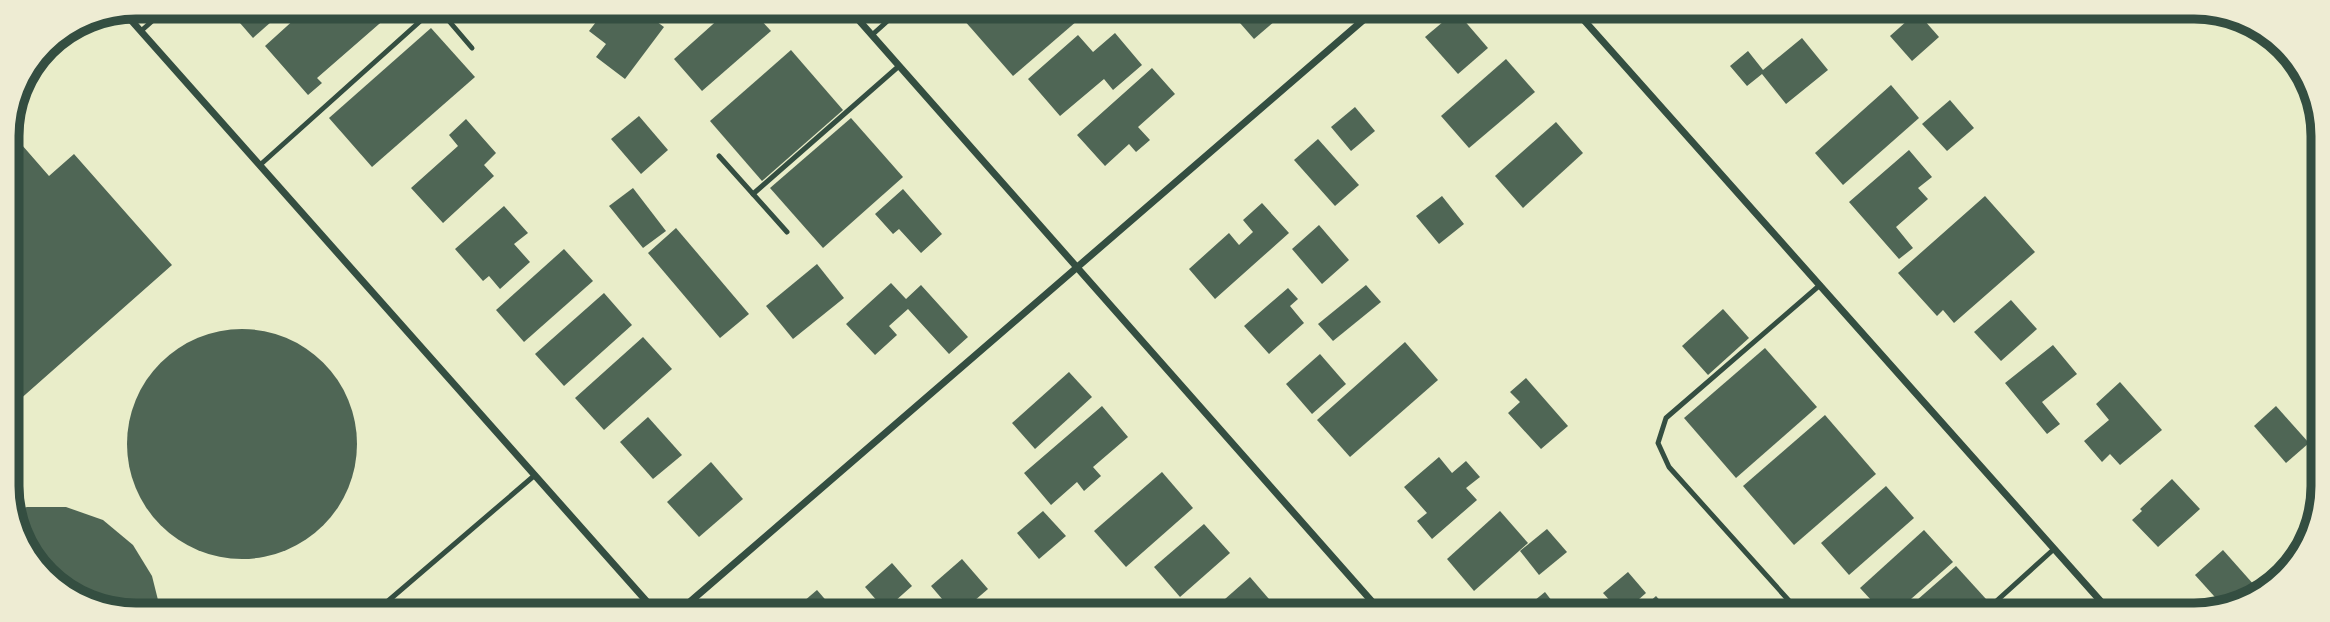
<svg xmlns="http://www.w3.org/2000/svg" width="2330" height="622" viewBox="0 0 2330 622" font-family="'Source Sans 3',sans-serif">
	<rect width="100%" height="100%" fill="#e9edc9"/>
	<g fill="#4f6655">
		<polygon points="226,7 288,7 253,38"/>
		<polygon points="308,7 407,7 398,16 394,11 317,78 322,83 308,95 265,46"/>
		<polygon points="497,7 528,7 510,22"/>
		<polygon points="607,8 638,8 664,27 625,79 596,57 606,44 589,31"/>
		<polygon points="731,8 750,8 771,31 702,91 674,59"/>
		<polygon points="960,8 1092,8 1013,76 956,11"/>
		<polygon points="1241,8 1290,8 1254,39 1233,15"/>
		<polygon points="1456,11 1488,48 1458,74 1425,37"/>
		<polygon points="1917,12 1939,37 1912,61 1890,36"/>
		<polygon points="431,28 475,77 372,167 329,118"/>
		<polygon points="2257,29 2285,44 2307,86 2306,86"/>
		<polygon points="1115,33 1142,65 1113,90 1104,79 1060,116 1028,79 1078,35 1093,52"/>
		<polygon points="1802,38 1828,70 1786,104 1762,74 1747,86 1730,66 1748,51 1763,70"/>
		<polygon points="791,50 843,110 762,181 710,121"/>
		<polygon points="1506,59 1535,92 1469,148 1441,116"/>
		<polygon points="1152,68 1175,94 1138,127 1150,140 1136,152 1129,144 1105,166 1077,135"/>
		<polygon points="1891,85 1919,118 1843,185 1815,153"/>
		<polygon points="1950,100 1974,128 1947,151 1922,124"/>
		<polygon points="1355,107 1375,131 1351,151 1331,127"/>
		<polygon points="639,116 668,150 641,174 611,139"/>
		<polygon points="851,118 903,177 823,248 770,188"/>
		<polygon points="466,119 496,153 484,165 494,176 443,223 411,188 458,146 449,135"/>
		<polygon points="1556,122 1583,153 1523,208 1495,176"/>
		<polygon points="15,137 49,176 74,154 172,265 9,409 7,143"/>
		<polygon points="1318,139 1359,185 1335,206 1294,160"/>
		<polygon points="1909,150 1932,177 1918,188 1928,199 1896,227 1913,248 1899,259 1849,202"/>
		<polygon points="633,188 666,231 643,248 609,206"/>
		<polygon points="903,189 942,234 921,253 899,229 893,234 875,214"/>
		<polygon points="1442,196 1464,224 1439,244 1416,216"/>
		<polygon points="1985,196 2035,252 1954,323 1943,310 1937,316 1898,273"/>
		<polygon points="1262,203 1289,233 1215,299 1189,269 1229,233 1239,245 1253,232 1243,220"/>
		<polygon points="504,206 528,233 514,244 530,262 500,289 489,276 483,281 455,249"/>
		<polygon points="1319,225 1349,260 1322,284 1292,249"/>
		<polygon points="676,228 749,314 720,338 648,253"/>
		<polygon points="564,249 593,281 524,342 496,310"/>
		<polygon points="817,264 844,298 793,339 766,306"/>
		<polygon points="891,283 906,299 921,285 968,337 949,354 908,309 889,326 897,335 875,355 846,324"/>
		<polygon points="1366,285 1381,302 1333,341 1318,324"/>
		<polygon points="1288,288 1298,299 1290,306 1304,323 1269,354 1244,326"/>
		<polygon points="604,293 632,325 564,386 535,354"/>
		<polygon points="2011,300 2037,329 2001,361 1974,332"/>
		<polygon points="1723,309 1749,338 1708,375 1682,346"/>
		<circle cx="242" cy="444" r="115"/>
		<polygon points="643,337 672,369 604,430 575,398"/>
		<polygon points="1405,342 1438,380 1350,457 1317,420"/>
		<polygon points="2053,345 2077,374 2042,402 2060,424 2047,434 2005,383"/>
		<polygon points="1765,348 1817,407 1736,478 1684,418"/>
		<polygon points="1320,354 1346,384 1312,414 1286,384"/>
		<polygon points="1069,372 1092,397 1035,449 1012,423"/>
		<polygon points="1526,378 1568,426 1541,449 1508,413 1520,402 1510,392"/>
		<polygon points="2120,382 2162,430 2120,465 2110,454 2102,462 2084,441 2109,420 2096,404"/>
		<polygon points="1102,406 1128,437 1093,467 1101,476 1084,491 1077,482 1051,505 1024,473"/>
		<polygon points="2276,406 2309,443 2286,463 2254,426"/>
		<polygon points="1825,415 1876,474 1794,545 1743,486"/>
		<polygon points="648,417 682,455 653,479 620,442"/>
		<polygon points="1439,457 1452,473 1466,461 1480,477 1466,488 1477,500 1432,539 1417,521 1427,513 1404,487"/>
		<polygon points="711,462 743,499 699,537 667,502"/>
		<polygon points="1162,472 1193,508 1126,567 1094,531"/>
		<polygon points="2172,479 2200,509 2158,547 2132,520 2142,511 2140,509"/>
		<polygon points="1886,486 1914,518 1849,575 1821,543"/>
		<polygon points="27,507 66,507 103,520 133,545 152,576 161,612 110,612 44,577 10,512"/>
		<polygon points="1043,511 1066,536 1039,559 1017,533"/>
		<polygon points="1500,511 1528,543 1474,591 1447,559"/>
		<polygon points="1204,524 1230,553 1180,597 1154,567"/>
		<polygon points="1547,529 1567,552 1539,575 1520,551"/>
		<polygon points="1924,530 1953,562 1894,614 1884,614 1860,588"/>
		<polygon points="2223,550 2255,586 2241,599 2223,606 2195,575"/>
		<polygon points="962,559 988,589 960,613 954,613 931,586"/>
		<polygon points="892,563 912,586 885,610 865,587"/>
		<polygon points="1956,566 1986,599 1969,614 1901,614"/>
		<polygon points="1628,572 1646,593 1622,614 1603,593"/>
		<polygon points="1250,577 1275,606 1267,614 1208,614"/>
		<polygon points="817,590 837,613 790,613"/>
		<polygon points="1545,592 1562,614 1518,614"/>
		<polygon points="1656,596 1672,614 1636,614"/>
	</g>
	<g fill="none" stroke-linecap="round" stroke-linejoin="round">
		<g stroke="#344e41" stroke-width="5">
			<polyline points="437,7 472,48"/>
			<polyline points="141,31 168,7"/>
			<polyline points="872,35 902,8"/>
			<polyline points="719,156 787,232"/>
			<polyline points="260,165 436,7"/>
			<polyline points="753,194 899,66"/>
			<polyline points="374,613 535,475"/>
			<polyline points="1801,614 1669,467 1658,443 1666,418 1820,285"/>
			<polyline points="1981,615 2054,549"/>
		</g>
		<g stroke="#344e41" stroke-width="7">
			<polyline points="848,8 1383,614"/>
			<polyline points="1574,9 2113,615"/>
			<polyline points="122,10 657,613"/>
			<polyline points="677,613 1376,9"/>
		</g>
	</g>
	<path d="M0 0H2330V622H0ZM136 19H2194A117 117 0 0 1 2311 136V486A117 117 0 0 1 2194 603H136A117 117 0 0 1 19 486V136A117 117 0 0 1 136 19Z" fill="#eeecd3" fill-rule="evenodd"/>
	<path fill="none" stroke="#344e41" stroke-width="9" d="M136 19H2194A117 117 0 0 1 2311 136V486A117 117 0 0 1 2194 603H136A117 117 0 0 1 19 486V136A117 117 0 0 1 136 19Z"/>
</svg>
